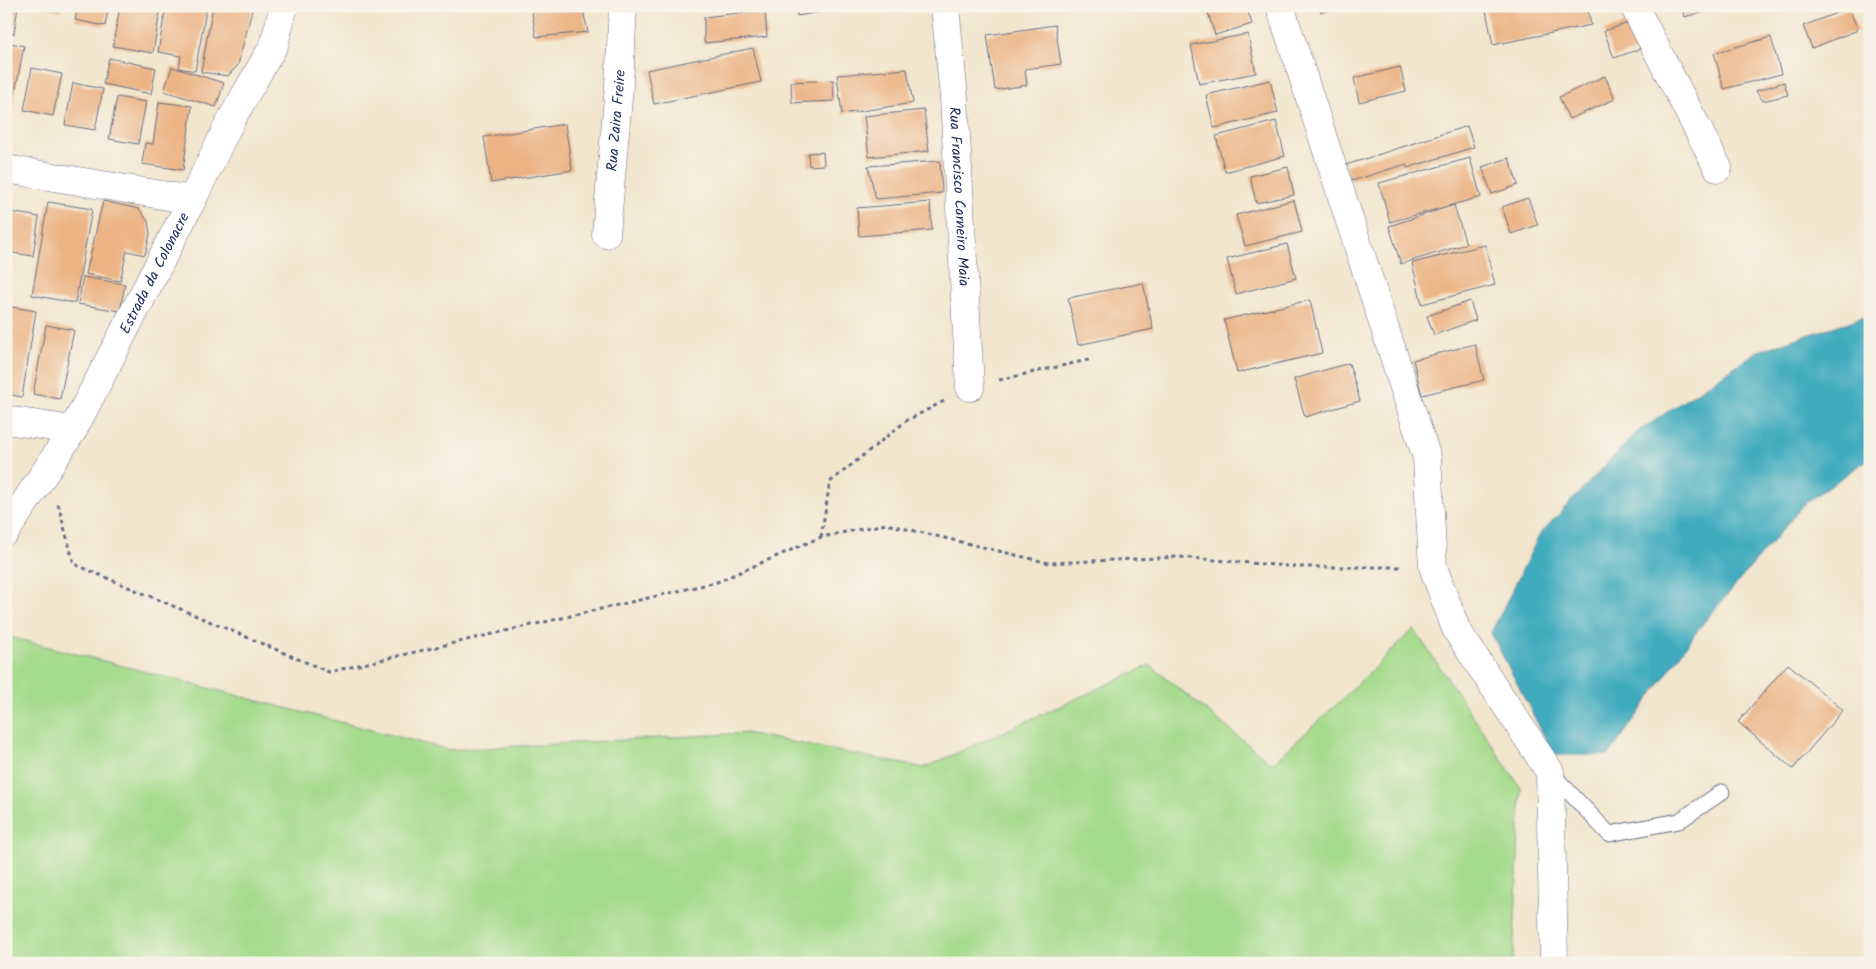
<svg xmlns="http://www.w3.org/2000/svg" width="1876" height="969" viewBox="0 0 1876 969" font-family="Kalam,sans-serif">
	<rect width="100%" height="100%" fill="#f7f3e8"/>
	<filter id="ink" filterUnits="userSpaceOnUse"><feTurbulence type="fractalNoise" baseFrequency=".02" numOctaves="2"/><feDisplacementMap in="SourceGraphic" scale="10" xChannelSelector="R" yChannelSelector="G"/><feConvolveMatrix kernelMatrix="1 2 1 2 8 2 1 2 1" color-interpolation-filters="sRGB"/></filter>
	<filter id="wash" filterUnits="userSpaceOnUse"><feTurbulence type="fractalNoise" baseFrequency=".0096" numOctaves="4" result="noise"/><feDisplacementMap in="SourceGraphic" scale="20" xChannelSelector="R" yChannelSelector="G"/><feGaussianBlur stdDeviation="1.12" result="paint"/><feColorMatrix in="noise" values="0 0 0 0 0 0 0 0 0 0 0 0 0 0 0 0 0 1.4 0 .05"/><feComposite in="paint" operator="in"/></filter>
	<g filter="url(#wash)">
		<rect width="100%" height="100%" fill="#f2e5cd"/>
		<polygon fill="#a5db8c" stroke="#608575" points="1414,629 1521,788 1513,963 6,963 6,636 449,750 745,733 924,768 1150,665 1272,764 1335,706"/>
		<polygon fill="#3fabbe" stroke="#2d6d8e" points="1870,315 1870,458 1805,503 1699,628 1609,755 1554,755 1491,633 1540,534 1636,433 1758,351"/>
		<g id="blocks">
			<g fill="#ecb484">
				<polygon points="6,6 18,6 14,34 6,33"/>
				<polygon points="42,6 61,6 60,11"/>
				<polygon points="78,6 109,6 105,26 75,20"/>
				<polygon points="120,6 161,6 153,53 113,46"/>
				<polygon points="166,6 207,6 195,71 179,68 181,56 158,52"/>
				<polygon points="213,6 253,6 238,65 228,76 201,72"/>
				<polygon points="531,6 582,6 588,32 536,37"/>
				<polygon points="795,6 835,6 836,9 797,16"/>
				<polygon points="1216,6 1246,6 1252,24 1215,35 1207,9"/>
				<polygon points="1320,6 1345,6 1345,7 1321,12"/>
				<polygon points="1485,6 1587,6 1591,25 1493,45"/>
				<polygon points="1682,6 1724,6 1724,7 1684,17"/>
				<polygon points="1849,8 1858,30 1812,48 1803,26"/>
				<polygon points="765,10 767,37 704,43 704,17"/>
				<polygon points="1631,22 1640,49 1614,58 1604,31"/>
				<polygon points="1055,25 1061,64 1025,69 1027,85 995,90 987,35"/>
				<polygon points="1248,34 1256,73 1199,84 1191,45"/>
				<polygon points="1771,37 1781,74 1724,89 1714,53"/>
				<polygon points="6,42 24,46 10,119 6,118"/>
				<polygon points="753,48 761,82 654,104 647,70"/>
				<polygon points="109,58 156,68 151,94 103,84"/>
				<polygon points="172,67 224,83 216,107 164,91"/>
				<polygon points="1400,67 1406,91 1359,102 1354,78"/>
				<polygon points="32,68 62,74 53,116 24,110"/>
				<polygon points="907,69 913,103 842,114 837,75"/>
				<polygon points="1605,76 1615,99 1569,119 1559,97"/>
				<polygon points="833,80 834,101 792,103 791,82"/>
				<polygon points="1270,80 1278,113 1214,128 1206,95"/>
				<polygon points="1784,82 1788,95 1763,101 1756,91"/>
				<polygon points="73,83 103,89 95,130 65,125"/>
				<polygon points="117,97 146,102 138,144 109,139"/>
				<polygon points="159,102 192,106 183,170 142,164 145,143 153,144"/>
				<polygon points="924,110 929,151 869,157 864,116"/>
				<polygon points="1276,121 1285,156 1225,172 1216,136"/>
				<polygon points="565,124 572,170 491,183 484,137"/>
				<polygon points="1467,126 1474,147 1407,168 1406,164 1352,181 1346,165"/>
				<polygon points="823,152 824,165 809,166 808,153"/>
				<polygon points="1470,158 1481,197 1390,222 1379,183"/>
				<polygon points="1509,158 1518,185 1492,194 1482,167"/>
				<polygon points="940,161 942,193 876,199 868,166"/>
				<polygon points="1288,167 1294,195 1256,203 1250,176"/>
				<polygon points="1528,198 1538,225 1511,234 1502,207"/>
				<polygon points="1294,200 1302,232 1245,246 1236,215"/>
				<polygon points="103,201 139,209 148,221 150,234 145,255 127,251 120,281 86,274"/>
				<polygon points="48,202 92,209 75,303 32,295"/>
				<polygon points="930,202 932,230 859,236 857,208"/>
				<polygon points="1454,205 1466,244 1401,264 1389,226"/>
				<polygon points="11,212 39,217 33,256 6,252 6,240"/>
				<polygon points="1287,244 1296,278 1236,294 1227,259"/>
				<polygon points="1485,245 1495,285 1422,304 1412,263"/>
				<polygon points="83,277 125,284 120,311 78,304"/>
				<polygon points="1143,283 1153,329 1078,345 1068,298"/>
				<polygon points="1310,300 1322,353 1237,373 1224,320"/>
				<polygon points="1470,301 1476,320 1434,335 1427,316"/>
				<polygon points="6,306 36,311 22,397 6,394"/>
				<polygon points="46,325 74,330 60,399 33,394"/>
				<polygon points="1475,344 1484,380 1422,395 1413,360"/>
				<polygon points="1349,363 1360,401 1305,417 1294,379"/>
				<polygon points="1788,664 1843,710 1793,769 1738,722"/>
			</g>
		</g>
	</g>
	<g filter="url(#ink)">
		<use href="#blocks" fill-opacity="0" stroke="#666f85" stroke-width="1"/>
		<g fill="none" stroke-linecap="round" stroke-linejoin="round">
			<g stroke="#666f85" stroke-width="17">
				<polyline id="service" points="1551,773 1609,834 1679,821 1722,792"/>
			</g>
			<g stroke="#666f85" stroke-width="29">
				<g id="minor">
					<path id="s1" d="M945,6L954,98L970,387"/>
					<polyline points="1280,6 1427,458 1433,567 1456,629 1550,772 1554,963"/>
					<polyline points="1634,6 1718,168"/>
					<polyline points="6,169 192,200"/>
					<path id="s2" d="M606,234L619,86L623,6"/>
					<polyline points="6,420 73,430"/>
					<path id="s3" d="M6,531L73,430L192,200L232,118L274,45L284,6"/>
				</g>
			</g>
			<g stroke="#666f85" stroke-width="3" stroke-dasharray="4 4" stroke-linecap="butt">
				<polyline points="999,380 1092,359"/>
				<polyline points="58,504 74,564 329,672 717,582 821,537 886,524 1049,563 1179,557 1298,567 1404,567"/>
				<polyline points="821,537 830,482 906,421 944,401"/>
			</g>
			<use href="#service" stroke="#fff" stroke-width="15"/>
			<use href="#minor" stroke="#fff" stroke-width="28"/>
		</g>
	</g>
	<g text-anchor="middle" stroke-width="4.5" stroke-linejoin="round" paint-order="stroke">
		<g font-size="15" fill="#1b2f5e" stroke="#f7f3e8">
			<text dy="5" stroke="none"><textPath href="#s2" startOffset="114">Rua Zaira Freire</textPath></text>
			<text dy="5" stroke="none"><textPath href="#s1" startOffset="191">Rua Francisco Carneiro Maia</textPath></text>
			<text dy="5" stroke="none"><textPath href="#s3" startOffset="298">Estrada da Colonacre</textPath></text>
		</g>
	</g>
	<rect width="1876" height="969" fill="none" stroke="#f7f3e8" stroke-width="25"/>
</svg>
